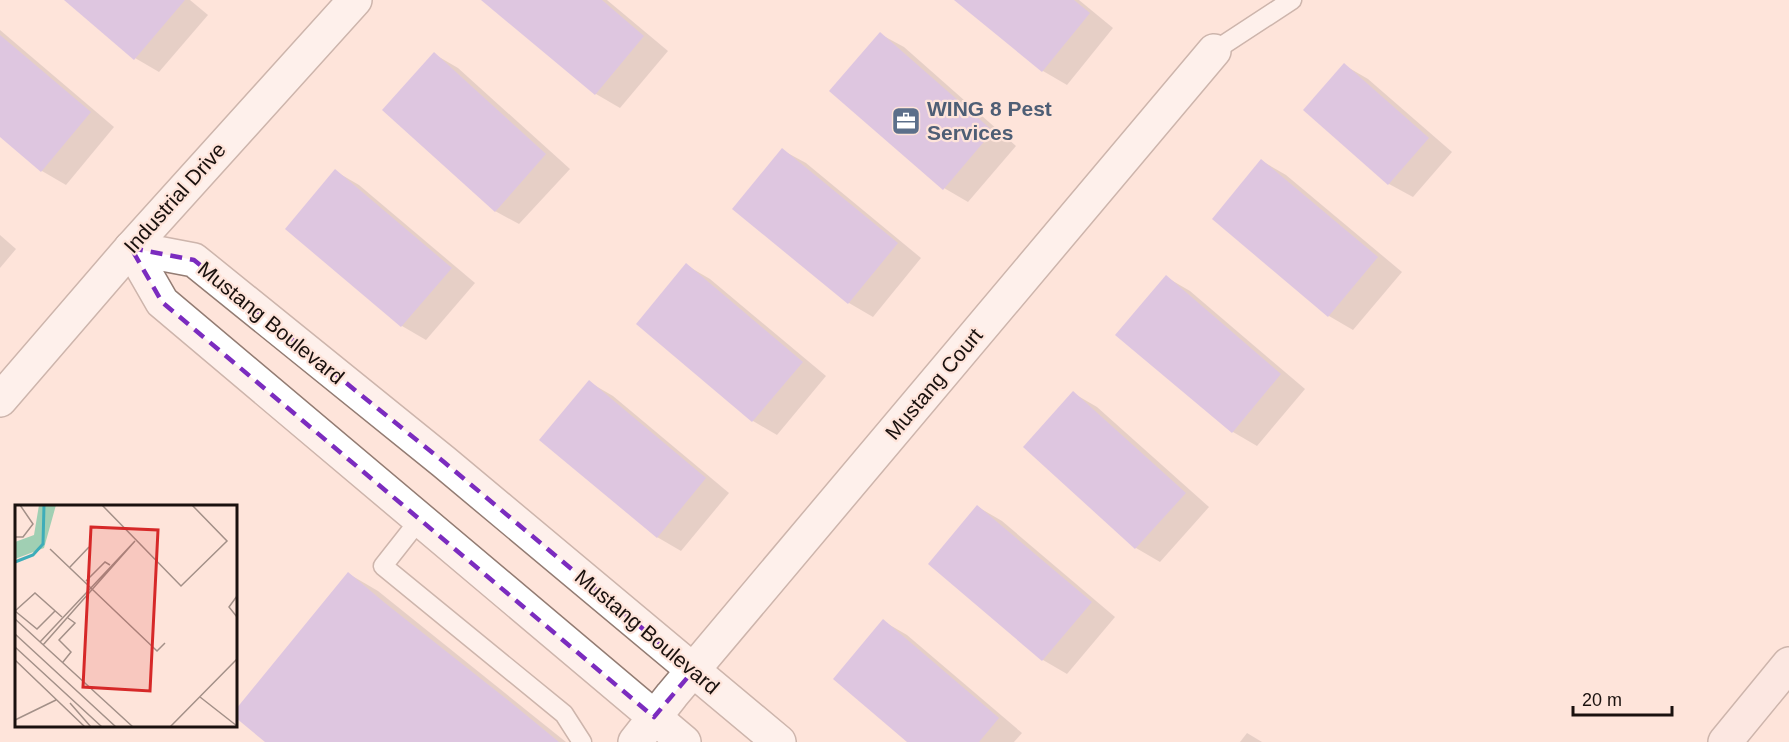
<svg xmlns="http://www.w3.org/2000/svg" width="1789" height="742" viewBox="0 0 1789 742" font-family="Arial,sans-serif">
	<rect width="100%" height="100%" fill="#fee4da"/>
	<g fill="#0003">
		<polygon points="67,0 190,0 208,15 159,72 135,58"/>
		<polygon points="484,0 607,0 668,51 620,108 596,94"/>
		<polygon points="956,0 1079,0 1113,28 1067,85 1043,71"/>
		<polygon points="0,30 114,127 66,185 42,171 0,135"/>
		<polygon points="880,34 904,47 1016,146 968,202 944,188"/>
		<polygon points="434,54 458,68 570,169 519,224 495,211"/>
		<polygon points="1344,65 1368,79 1452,152 1413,197 1389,184 1305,110"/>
		<polygon points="782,150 806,163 921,258 873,317 849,303 734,209"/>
		<polygon points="1262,161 1286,175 1402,272 1353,330 1329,316 1214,219"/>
		<polygon points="335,171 359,185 475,283 426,340 402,326 287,229"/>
		<polygon points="0,235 16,249 0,268"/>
		<polygon points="686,265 710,279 826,376 777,435 753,421"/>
		<polygon points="1166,277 1190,291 1305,389 1257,446 1233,432"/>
		<polygon points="589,382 613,396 729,493 681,551 657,537"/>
		<polygon points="1073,393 1097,407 1209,507 1160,562 1136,548 1025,447"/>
		<polygon points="978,507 1002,521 1115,617 1067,674 1043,660 930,564"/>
		<polygon points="349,574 378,591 566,742 267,742 236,716 236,711"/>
		<polygon points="883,621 907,635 1022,733 1014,742 909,742"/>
		<polygon points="1247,733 1262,742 1240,742"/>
	</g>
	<g fill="#b8a2e7">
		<polygon points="64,0 185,0 134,60"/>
		<polygon points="481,0 602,0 644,36 595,95"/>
		<polygon points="954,0 1074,0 1090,13 1042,72"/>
		<polygon points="880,32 993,131 943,190 829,91"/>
		<polygon points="0,35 91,112 41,172 0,137"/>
		<polygon points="434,52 546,154 495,212 382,110"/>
		<polygon points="1344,63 1429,138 1388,185 1303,110"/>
		<polygon points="782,148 898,243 848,304 732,209"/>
		<polygon points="1261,159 1378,257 1328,317 1212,219"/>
		<polygon points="335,169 452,268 401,327 285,229"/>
		<polygon points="686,263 803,362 752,422 636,324"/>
		<polygon points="1166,275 1281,374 1232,433 1115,335"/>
		<polygon points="589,380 706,478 657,538 539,440"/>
		<polygon points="1073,391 1186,493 1135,549 1023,447"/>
		<polygon points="977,505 1092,602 1042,661 928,564"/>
		<polygon points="348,572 385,603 509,701 559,742 265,742 236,718 236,709"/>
		<polygon points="883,619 999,718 979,742 907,742 833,679"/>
	</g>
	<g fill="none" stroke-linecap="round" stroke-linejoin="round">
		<g stroke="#937c73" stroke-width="21">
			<g id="lane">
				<polyline points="1214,51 1292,0"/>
				<polyline points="420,519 383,566 564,714 582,742"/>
			</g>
		</g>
		<g stroke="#937c73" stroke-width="36">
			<g id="street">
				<polyline points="131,248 194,260 444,462 779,742"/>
				<polyline points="131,248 162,302 684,742"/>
				<polyline points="0,400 131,248 355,0"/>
				<polyline points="635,742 672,695 1214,51"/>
			</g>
		</g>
		<g stroke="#937c73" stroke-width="36">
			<polyline id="secondary" points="1725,742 1789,664"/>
		</g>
		<use href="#lane" stroke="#fff" stroke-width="18"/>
		<use href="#street" stroke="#fff" stroke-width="33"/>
		<use href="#secondary" stroke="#fbece9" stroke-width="33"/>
	</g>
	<path d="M0 0H1789V742H0ZM131,248L194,260L444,462L693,671L654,717L162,302Z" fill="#fee4da" fill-opacity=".55" fill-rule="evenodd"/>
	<path fill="none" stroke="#7b2cbf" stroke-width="4.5" stroke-dasharray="12 8" stroke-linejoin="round" d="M131,248L194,260L444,462L693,671L654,717L162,302Z"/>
	<defs>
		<g id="office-square" transform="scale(1.5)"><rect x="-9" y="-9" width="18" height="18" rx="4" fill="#5c6f8a" stroke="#fee4da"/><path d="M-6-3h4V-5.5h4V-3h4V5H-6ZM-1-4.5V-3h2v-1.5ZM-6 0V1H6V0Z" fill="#fff"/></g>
	</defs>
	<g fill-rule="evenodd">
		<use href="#office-square" x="906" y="121"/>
	</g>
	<g text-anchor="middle" stroke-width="4.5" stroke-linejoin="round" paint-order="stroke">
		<g font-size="21" font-weight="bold" fill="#4e5e75" stroke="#fee4da" text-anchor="start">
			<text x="927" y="116">WING 8 Pest<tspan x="927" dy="24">Services</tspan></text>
		</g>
		<g font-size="21" fill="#1a110e" stroke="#fee4da">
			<text transform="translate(175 198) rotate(-48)" y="7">Industrial Drive</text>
			<text transform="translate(271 323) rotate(39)" y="7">Mustang Boulevard</text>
			<text transform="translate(934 384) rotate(-50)" y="7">Mustang Court</text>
			<text transform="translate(647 632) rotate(40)" y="7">Mustang Boulevard</text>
		</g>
	</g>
	<g transform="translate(15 505)">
		<rect width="222" height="222" fill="#fee4da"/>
		<path d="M24,0H41L29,43L0,54V37L19,30Z" fill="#a0cfb3"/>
		<path fill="none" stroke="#3eadb9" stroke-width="3" d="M0,57L18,50L28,39L29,0"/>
		<path fill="none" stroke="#a39088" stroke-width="1.5" d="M87,0L166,81L212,36L177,0M0,32H8L18,19L5,0M35,44L142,146L150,138M55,62L74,42M71,76L90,57L95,60M222,91L214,102L222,112M0,106L20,88L47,112M0,106L22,124L40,106M0,114L118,222M0,129L101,222M25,137L120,36M28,140L120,36M0,142L87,222M0,155L70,222M48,157L56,147L44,135L60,118L53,113M185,192L222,221M55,198L76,222M0,215L41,195M155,222L222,154"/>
		<path fill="#d62828" fill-opacity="0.15" stroke="#d62828" stroke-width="3" d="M76,22L143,25L135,186L68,182Z"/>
		<rect width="222" height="222" fill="none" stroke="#1a110e" stroke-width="3"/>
	</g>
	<path d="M1573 706v9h99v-9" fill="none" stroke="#1a110e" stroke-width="3"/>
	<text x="1582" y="706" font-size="18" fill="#1a110e" stroke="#fee4da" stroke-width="4.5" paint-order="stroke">20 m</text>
</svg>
